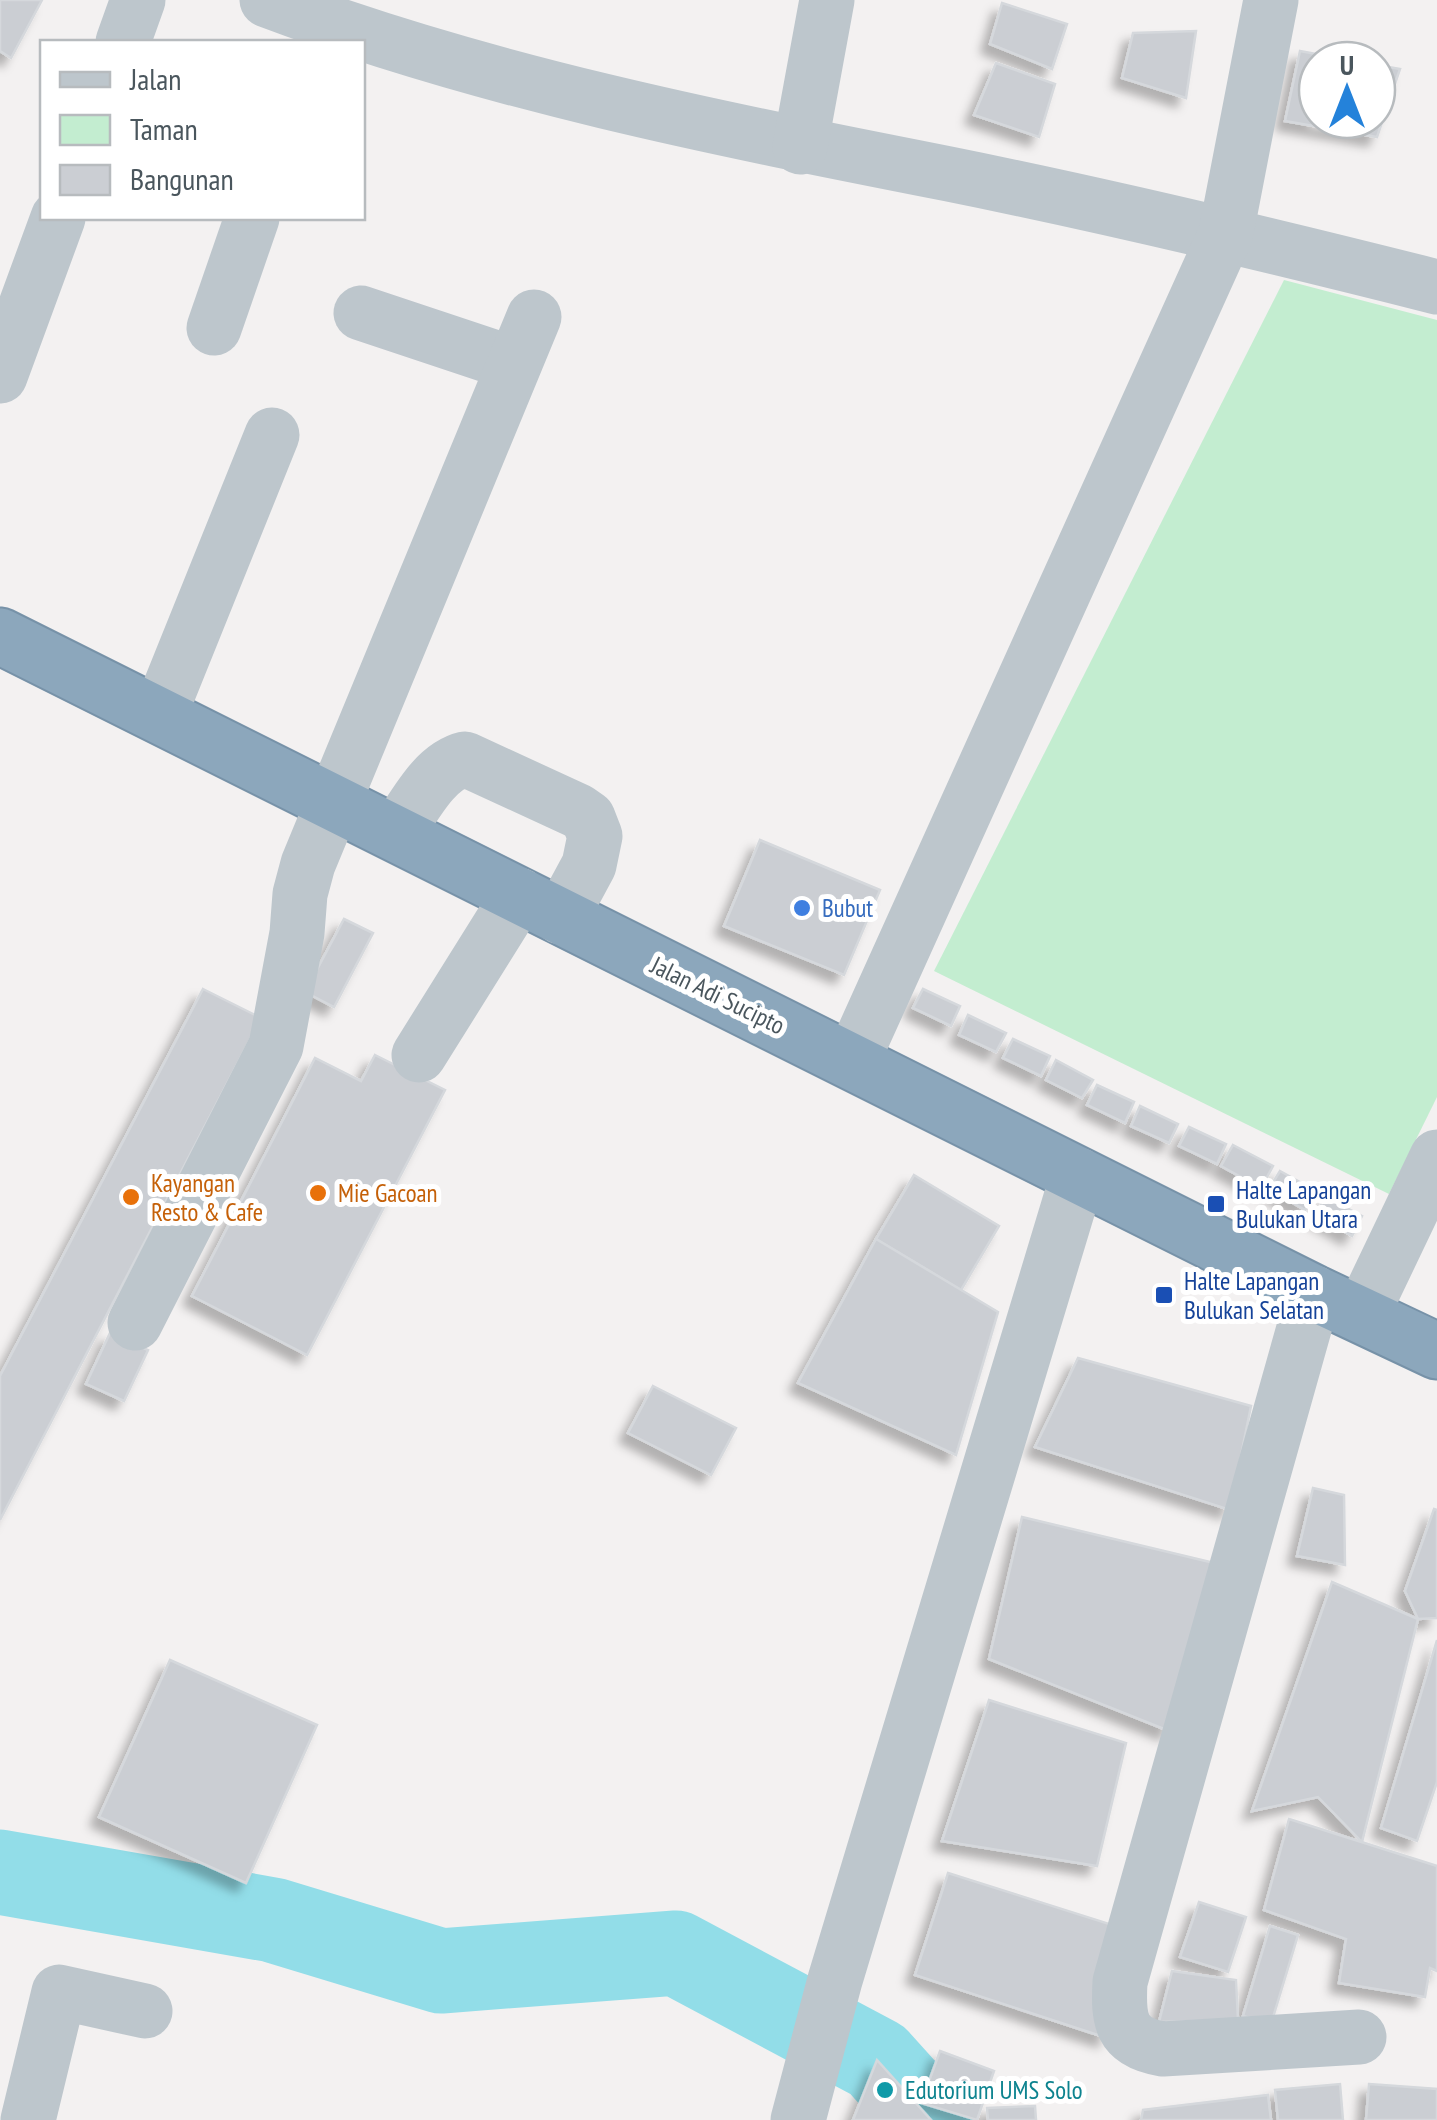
<svg xmlns="http://www.w3.org/2000/svg" width="1437" height="2120" viewBox="0 0 1437 2120" font-family="'PT Sans Narrow',sans-serif">
	<defs>
		<filter id="shadow"><feDropShadow dx="-9" dy="9" stdDeviation="5" flood-color="#0004"/></filter>
	</defs>
	<rect width="100%" height="100%" fill="#f3f1f1"/>
	<polygon fill="#c3edd0" points="1284,280 1437,320 1437,1097 1389,1194 934,971"/>
	<g fill="none" stroke-linecap="round" stroke-linejoin="round">
		<polyline stroke="#92dde8" stroke-width="85" points="0,1872 273,1920 441,1971 676,1953 877,2060 931,2120"/>
	</g>
	<g fill="#cbced3" stroke="#d5d8dc" stroke-width="2.5" filter="url(#shadow)">
		<polygon points="0,0 42,0 11,58 0,51"/>
		<polygon points="1002,3 1067,24 1052,69 990,44"/>
		<polygon points="1196,31 1186,98 1122,78 1133,33"/>
		<polygon points="1300,51 1348,60 1317,60 1317,120 1377,120 1377,65 1400,69 1377,137 1285,121"/>
		<polygon points="996,63 1055,84 1039,137 974,115"/>
		<polygon points="760,840 880,890 844,975 724,926"/>
		<polygon points="344,919 373,933 334,1007 305,992"/>
		<polygon points="203,989 261,1018 0,1520 0,1376"/>
		<polygon points="923,989 960,1006 951,1026 913,1008"/>
		<polygon points="968,1015 1006,1033 996,1052 959,1035"/>
		<polygon points="1013,1039 1050,1056 1041,1076 1003,1058"/>
		<polygon points="375,1055 445,1090 307,1355 192,1296 315,1058 361,1081"/>
		<polygon points="1056,1060 1093,1080 1082,1098 1046,1080"/>
		<polygon points="1097,1085 1134,1102 1125,1123 1087,1105"/>
		<polygon points="1140,1106 1178,1124 1169,1143 1131,1126"/>
		<polygon points="1189,1127 1226,1144 1217,1164 1179,1146"/>
		<polygon points="1233,1145 1273,1166 1261,1188 1221,1166"/>
		<polygon points="1280,1171 1316,1191 1305,1210 1269,1189"/>
		<polygon points="914,1175 999,1226 961,1290 876,1239"/>
		<polygon points="1326,1197 1362,1216 1352,1236 1315,1215"/>
		<polygon points="876,1239 998,1312 956,1455 798,1383"/>
		<polygon points="110,1333 148,1350 124,1401 86,1384"/>
		<polygon points="1078,1358 1251,1406 1230,1510 1035,1447"/>
		<polygon points="653,1386 736,1428 711,1475 628,1433"/>
		<polygon points="1313,1488 1344,1495 1345,1565 1297,1556"/>
		<polygon points="1434,1509 1437,1510 1437,1618 1418,1619 1405,1591"/>
		<polygon points="1022,1517 1214,1563 1169,1731 989,1659"/>
		<polygon points="1332,1582 1418,1619 1362,1842 1318,1797 1252,1811"/>
		<polygon points="1437,1640 1437,1782 1417,1841 1381,1828"/>
		<polygon points="170,1660 317,1725 246,1883 99,1817"/>
		<polygon points="989,1700 1126,1743 1097,1866 942,1841"/>
		<polygon points="1289,1819 1437,1866 1437,1971 1430,1968 1425,1997 1339,1983 1346,1939 1264,1910"/>
		<polygon points="948,1873 1122,1928 1107,2038 915,1975"/>
		<polygon points="1199,1902 1246,1917 1228,1972 1180,1957"/>
		<polygon points="1270,1926 1298,1935 1271,2024 1243,2016"/>
		<polygon points="1172,1971 1236,1980 1238,2020 1159,2022"/>
		<polygon points="940,2051 994,2071 977,2120 921,2103"/>
		<polygon points="877,2060 931,2120 853,2120"/>
		<polygon points="1340,2084 1343,2120 1278,2120 1275,2090"/>
		<polygon points="1369,2084 1437,2089 1437,2120 1366,2120"/>
		<polygon points="1268,2095 1271,2120 1141,2120 1143,2110"/>
		<polygon points="1035,2106 1036,2120 988,2120 987,2108"/>
	</g>
	<g fill="none" stroke-linecap="round" stroke-linejoin="round">
		<g stroke="#7792a8" stroke-width="59">
			<polyline id="highway" points="0,636 1314,1293 1437,1351"/>
		</g>
		<g stroke="#bdc6cc" stroke-width="55">
			<path d="M267,0C487,83 720,129 949,174C1113,207 1275,246 1437,287"/>
			<polyline points="123,42 138,0"/>
			<polyline points="800,147 827,0"/>
			<polyline points="361,313 514,364"/>
			<polyline points="214,328 252,218"/>
			<polyline points="0,376 58,218"/>
			<polyline points="160,713 272,435"/>
			<path d="M396,833C414,808 433,767 465,759L578,811L588,818L595,836L589,865L561,917"/>
			<polyline points="419,1055 519,895"/>
			<polyline points="852,1061 1226,233 1271,0"/>
			<path d="M1314,1293L1120,1982C1118,2020 1120,2042 1163,2049L1359,2037"/>
			<polyline points="1362,1314 1437,1157"/>
			<polyline points="135,1323 276,1046 297,933 300,894 308,864 534,317"/>
			<polyline points="28,2120 59,1992 145,2011"/>
			<polyline points="798,2120 835,1980 1078,1175"/>
		</g>
		<use href="#highway" stroke="#8ca7bc" stroke-width="55"/>
	</g>
	<circle fill="#3f7fe0" stroke="#fff" stroke-width="4" cx="802" cy="908" r="10"/>
	<g fill="#e8710a" stroke="#fff" stroke-width="4">
		<circle cx="318" cy="1193" r="10"/>
		<circle cx="131" cy="1197" r="10"/>
	</g>
	<g fill="#1a4fb4" stroke="#fff" stroke-width="4">
		<rect x="1206" y="1194" width="20" height="20" rx="5"/>
		<rect x="1154" y="1285" width="20" height="20" rx="5"/>
	</g>
	<circle fill="#0f9aa8" stroke="#fff" stroke-width="4" cx="885" cy="2090" r="10"/>
	<g text-anchor="middle" stroke-width="10" stroke-linejoin="round" paint-order="stroke">
		<g font-size="25" fill="#366cbe" stroke="#fff" text-anchor="start">
			<text x="822" y="917">Bubut</text>
		</g>
		<g font-size="25" fill="#4a565d" stroke="#fff">
			<text transform="translate(718 995) rotate(26)" y="9">Jalan Adi Sucipto</text>
		</g>
		<g font-size="25" fill="#c56008" stroke="#fff" text-anchor="start">
			<text x="151" y="1192">Kayangan<tspan x="151" dy="29">Resto &amp; Cafe</tspan></text>
			<text x="338" y="1202">Mie Gacoan</text>
		</g>
		<g font-size="25" fill="#164399" stroke="#fff" text-anchor="start">
			<text x="1236" y="1199">Halte Lapangan<tspan x="1236" dy="29">Bulukan Utara</tspan></text>
			<text x="1184" y="1290">Halte Lapangan<tspan x="1184" dy="29">Bulukan Selatan</tspan></text>
		</g>
		<g font-size="25" fill="#0d838f" stroke="#fff" text-anchor="start">
			<text x="905" y="2099">Edutorium UMS Solo</text>
		</g>
	</g>
	<rect x="40" y="40" width="325" height="180" fill="#ffffff" stroke="#b7bbbe" stroke-width="2.5"/>
	<rect x="60" y="72" width="50" height="15" fill="#bdc6cc" stroke="#b7bbbe" stroke-width="2.5"/>
	<text x="130" y="90" font-size="30" fill="#4a565d">Jalan</text>
	<rect x="60" y="115" width="50" height="30" fill="#c3edd0" stroke="#b7bbbe" stroke-width="2.5"/>
	<text x="130" y="140" font-size="30" fill="#4a565d">Taman</text>
	<rect x="60" y="165" width="50" height="30" fill="#cbced3" stroke="#b7bbbe" stroke-width="2.5"/>
	<text x="130" y="190" font-size="30" fill="#4a565d">Bangunan</text>
	<g transform="translate(1347 90)"><circle r="48" fill="#ffffff" stroke="#b7bbbe" stroke-width="2.5"/>
	<path d="M0-8L18 38L0 25L-18 38Z" fill="#2482da"/>
	<text y="-15" font-size="28" font-weight="bold" text-anchor="middle" fill="#4a565d">U</text>
	</g>
</svg>
